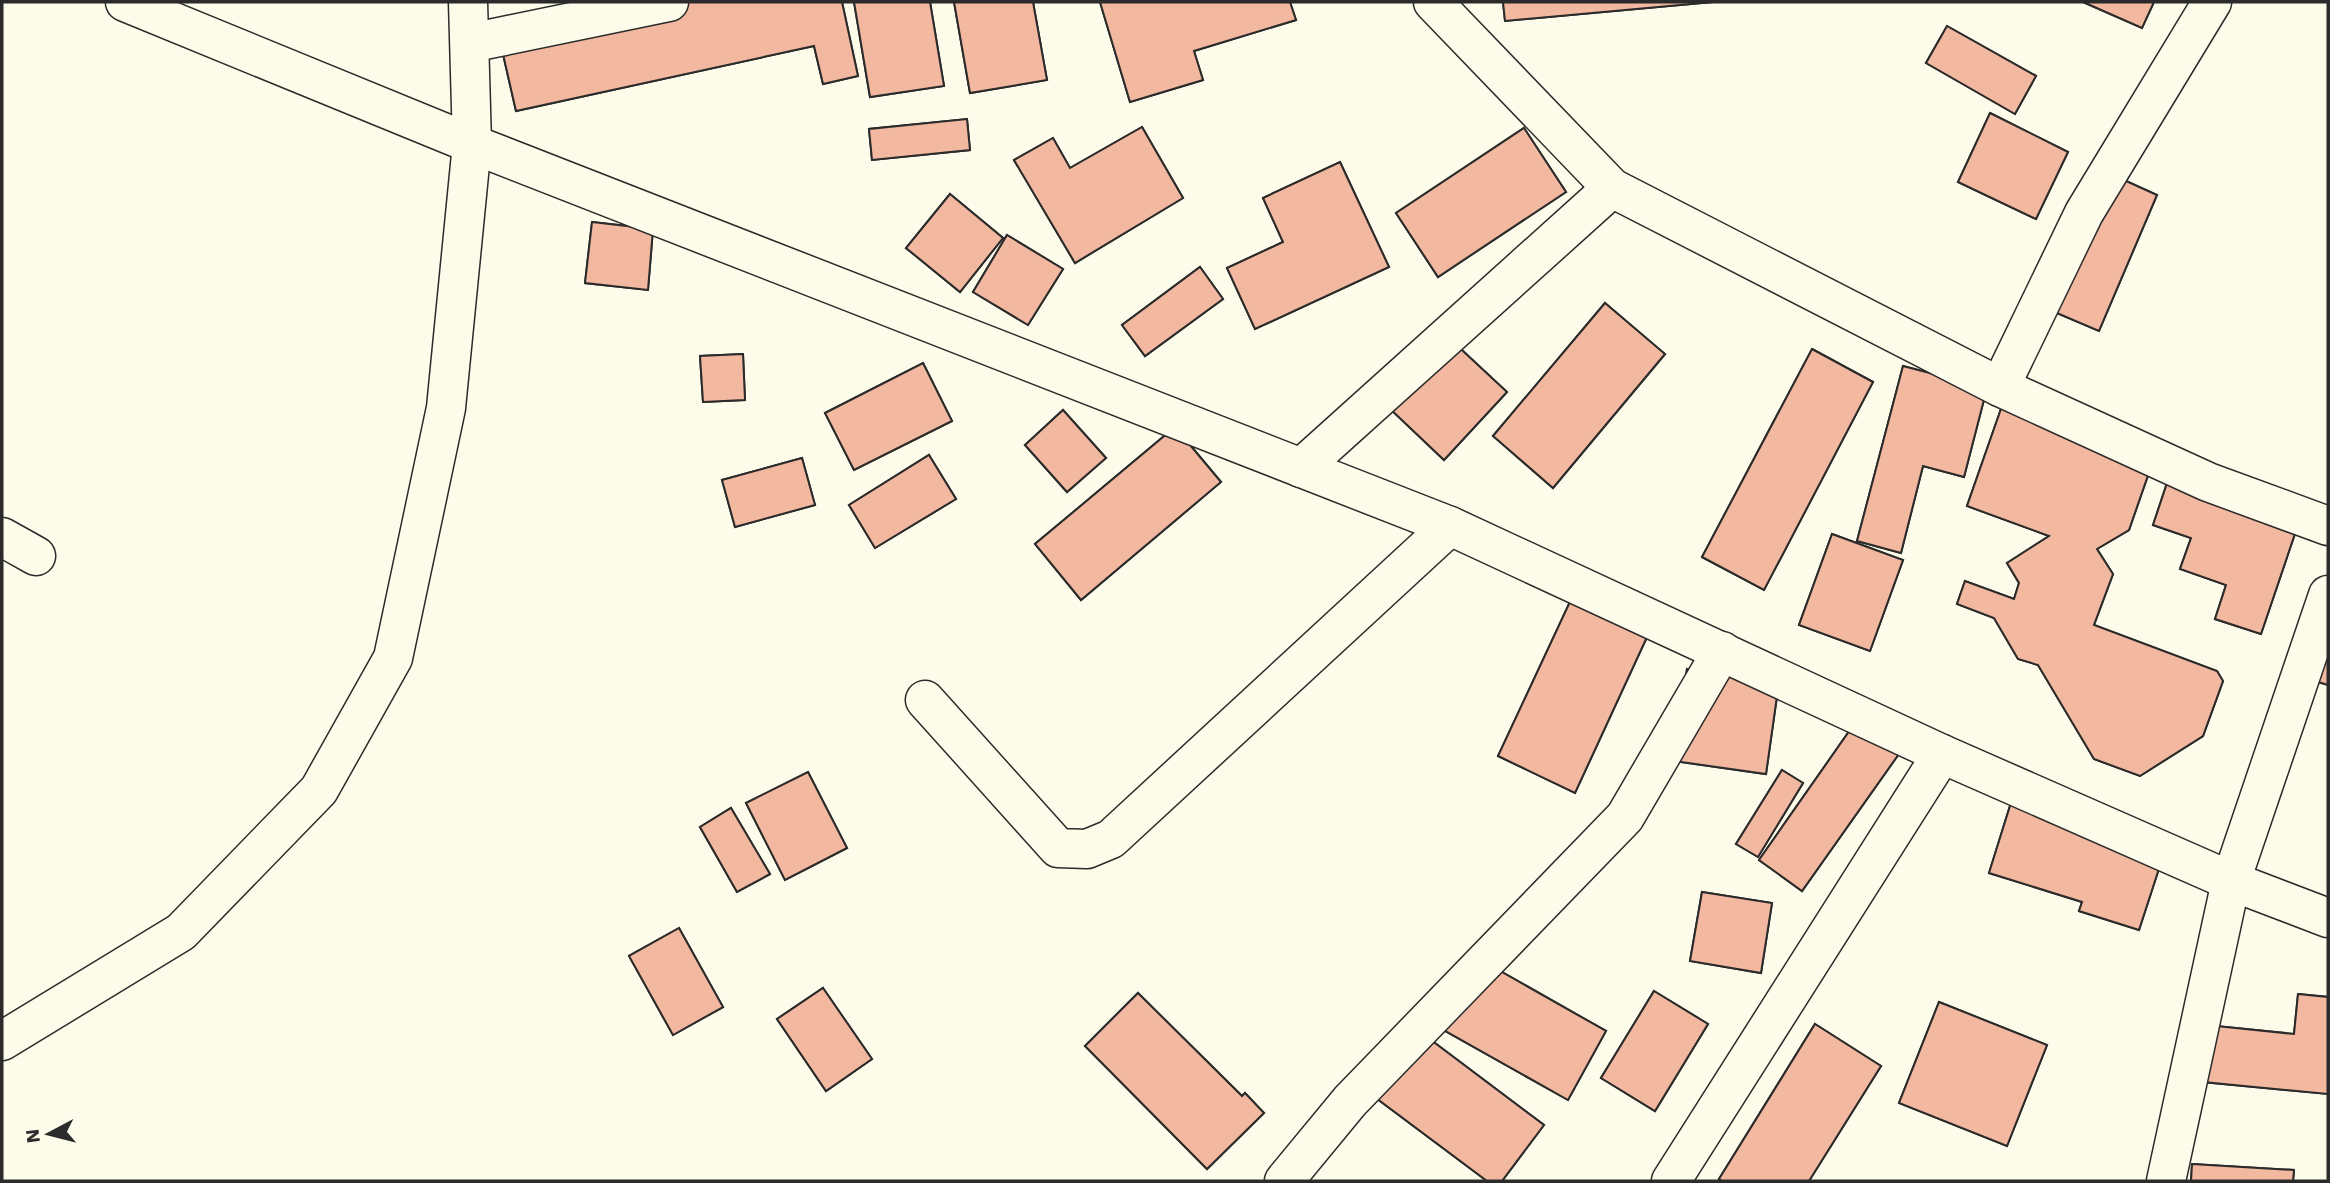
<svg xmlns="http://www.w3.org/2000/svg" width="2330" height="1183" viewBox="0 0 2330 1183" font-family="'Work Sans',sans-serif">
	<rect width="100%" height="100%" fill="#fdfbea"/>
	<g fill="#f2b8a0" stroke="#2b2b2b" stroke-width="2">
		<polygon points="680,2 842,2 858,76 823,84 814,46 516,111 500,41"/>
		<polygon points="680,2 842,2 858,76 823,84 814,46 516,111 500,41"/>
		<polygon points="854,2 930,2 944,86 870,97"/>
		<polygon points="854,2 930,2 944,86 870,97"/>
		<polygon points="954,2 1033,2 1047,80 970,93"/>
		<polygon points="954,2 1033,2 1047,80 970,93"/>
		<polygon points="1100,2 1290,2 1296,20 1194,51 1203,80 1130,102"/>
		<polygon points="1100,2 1290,2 1296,20 1194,51 1203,80 1130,102"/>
		<polygon points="1503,2 1713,2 1505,21"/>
		<polygon points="1503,2 1713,2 1505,21"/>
		<polygon points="2083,2 2154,2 2142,28"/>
		<polygon points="2083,2 2154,2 2142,28"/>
		<polygon points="1947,26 2036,76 2015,114 1926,63"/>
		<polygon points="1947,26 2036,76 2015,114 1926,63"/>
		<polygon points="1990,113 2068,152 2036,219 1958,182"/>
		<polygon points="1990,113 2068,152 2036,219 1958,182"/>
		<polygon points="967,119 970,150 872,160 869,129"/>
		<polygon points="967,119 970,150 872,160 869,129"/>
		<polygon points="1142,127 1183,198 1075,263 1014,160 1053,138 1070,168"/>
		<polygon points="1142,127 1183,198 1075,263 1014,160 1053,138 1070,168"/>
		<polygon points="1524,128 1566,192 1438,277 1396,213"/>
		<polygon points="1524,128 1566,192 1438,277 1396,213"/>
		<polygon points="1340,162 1389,267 1255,329 1227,268 1283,242 1263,198"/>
		<polygon points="1340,162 1389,267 1255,329 1227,268 1283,242 1263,198"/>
		<polygon points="2104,171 2157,195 2099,331 2045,308"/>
		<polygon points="2104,171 2157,195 2099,331 2045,308"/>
		<polygon points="950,194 1003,238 960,292 906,248"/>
		<polygon points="950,194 1003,238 960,292 906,248"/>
		<polygon points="592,222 653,229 648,290 585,283"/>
		<polygon points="592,222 653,229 648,290 585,283"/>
		<polygon points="1007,235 1063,269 1028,325 973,292"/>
		<polygon points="1007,235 1063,269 1028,325 973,292"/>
		<polygon points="1200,267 1223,299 1145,356 1122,325"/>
		<polygon points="1200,267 1223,299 1145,356 1122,325"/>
		<polygon points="1605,303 1665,354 1553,488 1493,436"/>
		<polygon points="1605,303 1665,354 1553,488 1493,436"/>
		<polygon points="1449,338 1507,392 1444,460 1386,405"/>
		<polygon points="1449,338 1507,392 1444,460 1386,405"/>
		<polygon points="1812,349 1873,382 1764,590 1702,557"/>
		<polygon points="1812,349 1873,382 1764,590 1702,557"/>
		<polygon points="743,354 745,400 703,402 700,356"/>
		<polygon points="743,354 745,400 703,402 700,356"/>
		<polygon points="923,363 952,421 854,470 825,413"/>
		<polygon points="923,363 952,421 854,470 825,413"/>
		<polygon points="1903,366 1987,388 1964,477 1923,466 1901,553 1857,541"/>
		<polygon points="1903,366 1987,388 1964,477 1923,466 1901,553 1857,541"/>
		<polygon points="2002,406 2153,461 2129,530 2097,549 2113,574 2094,625 2217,671 2223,681 2203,736 2140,776 2094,759 2038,665 2018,659 1994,618 1957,604 1965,581 2014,599 2019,583 2007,563 2049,536 1967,506"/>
		<polygon points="2002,406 2153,461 2129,530 2097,549 2113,574 2094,625 2217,671 2223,681 2203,736 2140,776 2094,759 2038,665 2018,659 1994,618 1957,604 1965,581 2014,599 2019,583 2007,563 2049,536 1967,506"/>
		<polygon points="1063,410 1106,458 1067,492 1025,445"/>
		<polygon points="1063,410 1106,458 1067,492 1025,445"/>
		<polygon points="1175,427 1221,482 1081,600 1035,544"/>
		<polygon points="1175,427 1221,482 1081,600 1035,544"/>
		<polygon points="929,455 956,499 875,548 849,505"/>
		<polygon points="929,455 956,499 875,548 849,505"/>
		<polygon points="802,458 815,505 735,527 722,480"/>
		<polygon points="802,458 815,505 735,527 722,480"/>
		<polygon points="2173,465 2303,510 2261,634 2215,619 2226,585 2180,569 2191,538 2153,525"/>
		<polygon points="2173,465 2303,510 2261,634 2215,619 2226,585 2180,569 2191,538 2153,525"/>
		<polygon points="1832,534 1903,560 1870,651 1799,625"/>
		<polygon points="1832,534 1903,560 1870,651 1799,625"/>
		<polygon points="1582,576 1659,611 1575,793 1498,756"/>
		<polygon points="1582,576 1659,611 1575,793 1498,756"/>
		<polygon points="2328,608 2328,685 2311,680"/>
		<polygon points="2328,608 2328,685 2311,680"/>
		<polygon points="1687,669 1779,682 1766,774 1674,761"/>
		<polygon points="1687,669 1779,682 1766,774 1674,761"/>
		<polygon points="1857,720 1901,751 1802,891 1759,860"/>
		<polygon points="1857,720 1901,751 1802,891 1759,860"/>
		<polygon points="1782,770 1803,783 1758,857 1736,844"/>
		<polygon points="1782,770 1803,783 1758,857 1736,844"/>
		<polygon points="808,772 847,848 785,880 746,803"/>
		<polygon points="808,772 847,848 785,880 746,803"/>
		<polygon points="2014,793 2168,841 2139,930 2079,911 2082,902 1989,873"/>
		<polygon points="2014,793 2168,841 2139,930 2079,911 2082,902 1989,873"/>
		<polygon points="731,808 770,874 737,892 700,827"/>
		<polygon points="731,808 770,874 737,892 700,827"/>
		<polygon points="1702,892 1772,903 1761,973 1690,961"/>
		<polygon points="1702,892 1772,903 1761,973 1690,961"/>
		<polygon points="679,928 723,1007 673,1035 629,956"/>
		<polygon points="679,928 723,1007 673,1035 629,956"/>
		<polygon points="1472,955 1606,1031 1568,1100 1433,1024"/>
		<polygon points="1472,955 1606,1031 1568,1100 1433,1024"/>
		<polygon points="823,988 872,1059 826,1091 777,1019"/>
		<polygon points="823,988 872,1059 826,1091 777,1019"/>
		<polygon points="1654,991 1708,1024 1655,1111 1601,1078"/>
		<polygon points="1654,991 1708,1024 1655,1111 1601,1078"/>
		<polygon points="1138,993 1242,1096 1245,1093 1264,1113 1207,1169 1085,1046"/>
		<polygon points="1138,993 1242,1096 1245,1093 1264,1113 1207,1169 1085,1046"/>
		<polygon points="2298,994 2328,997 2328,1094 2203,1082 2207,1025 2294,1034"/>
		<polygon points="2298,994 2328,997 2328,1094 2203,1082 2207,1025 2294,1034"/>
		<polygon points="1939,1002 2047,1045 2007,1146 1899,1103"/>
		<polygon points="1939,1002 2047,1045 2007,1146 1899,1103"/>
		<polygon points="1815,1024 1881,1066 1809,1181 1722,1181 1719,1179"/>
		<polygon points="1815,1024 1881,1066 1809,1181 1722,1181 1719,1179"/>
		<polygon points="1419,1031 1544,1125 1502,1181 1487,1181 1372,1095"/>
		<polygon points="1419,1031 1544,1125 1502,1181 1487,1181 1372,1095"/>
		<polygon points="2192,1164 2294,1170 2293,1181 2191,1181"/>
		<polygon points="2192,1164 2294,1170 2293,1181 2191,1181"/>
	</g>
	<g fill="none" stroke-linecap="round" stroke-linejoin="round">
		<g stroke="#2b2b2b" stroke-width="41">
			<g id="minor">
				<polyline points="125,2 472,144 1450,526 1942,754 2231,881 2328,918"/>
				<polyline points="1433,2 1612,188 2000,387 2208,482 2328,526"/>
				<polyline points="470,43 669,2"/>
				<polyline points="2000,387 2084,213 2212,2"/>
				<polyline points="1301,468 1612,188"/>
				<polyline points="2,537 36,556"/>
				<polyline points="925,700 1058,848 1087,849 1111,839 1450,526"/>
				<polyline points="2,1041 181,932 319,790 393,658 446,408 472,144 468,2"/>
				<polyline points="1284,1181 1350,1101 1625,817 1722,651"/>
				<polyline points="1671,1181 1942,754"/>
				<polyline points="2166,1181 2231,881 2328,595"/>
			</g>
		</g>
		<use href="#minor" stroke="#fdfbea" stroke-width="38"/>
	</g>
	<rect width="2330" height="1183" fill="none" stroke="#2b2b2b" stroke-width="7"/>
	<g transform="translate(49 1134) rotate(263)" stroke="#fdfbea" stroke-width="5" paint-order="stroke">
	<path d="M0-5L12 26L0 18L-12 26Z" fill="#2b2b2b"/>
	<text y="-10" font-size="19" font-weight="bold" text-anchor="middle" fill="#2b2b2b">N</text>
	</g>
</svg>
